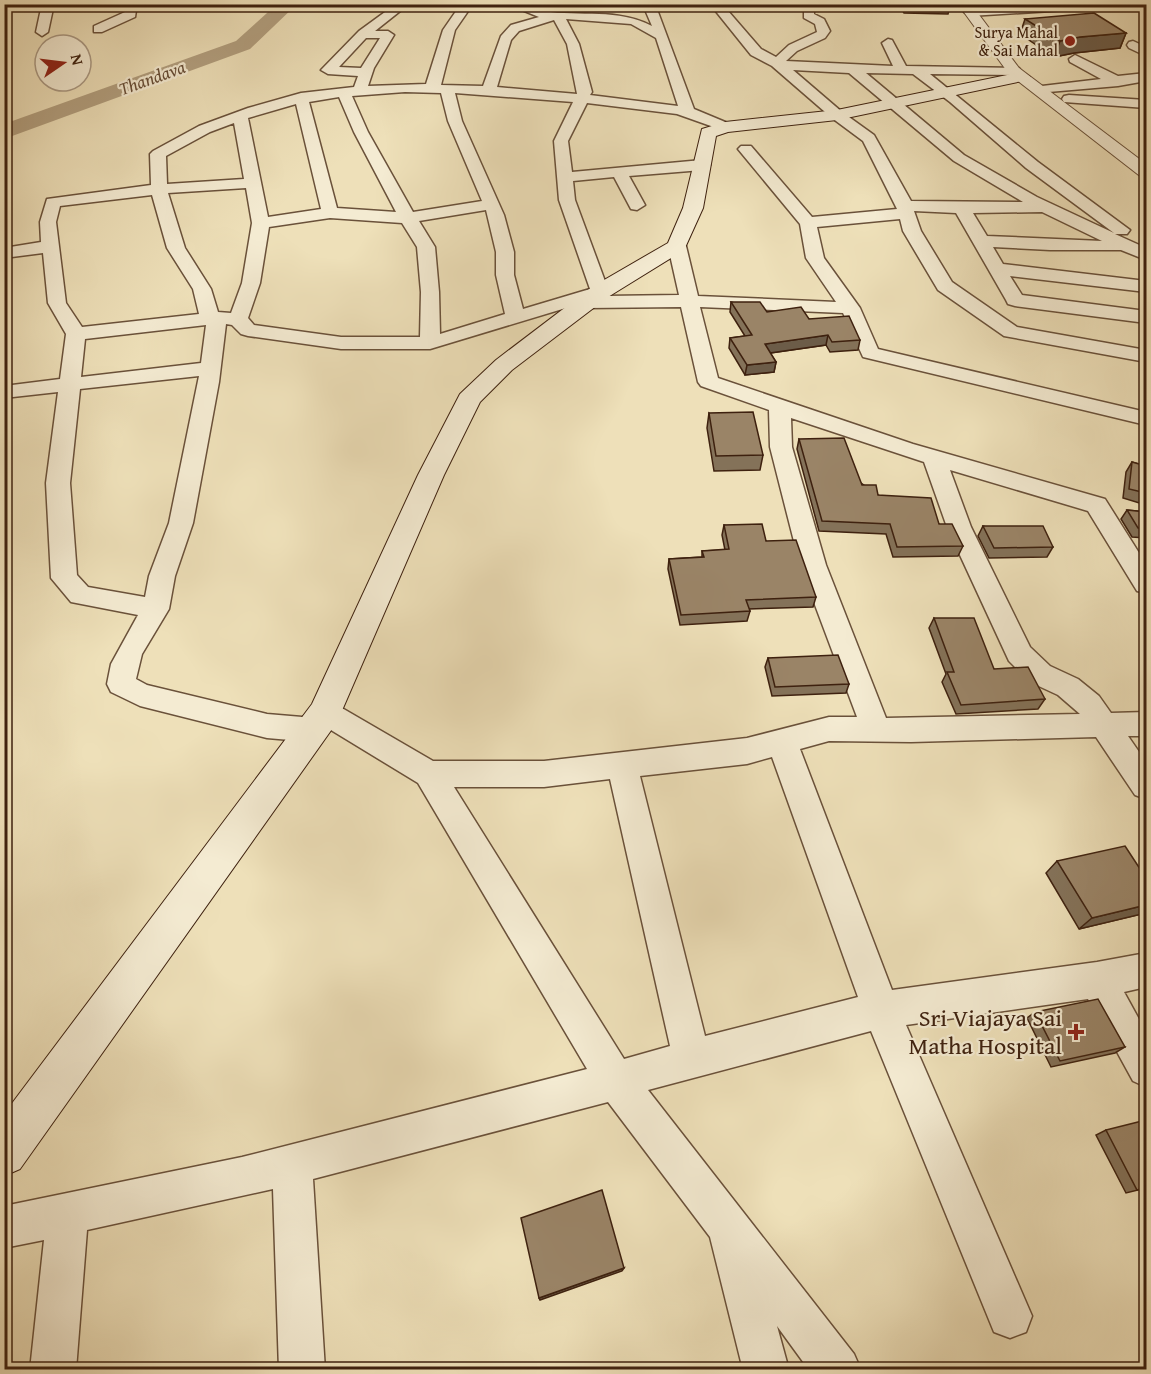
<svg xmlns="http://www.w3.org/2000/svg" width="1151" height="1374" viewBox="0 0 1151 1374" font-family="'Gentium Book Plus',serif">
	<rect width="100%" height="100%" fill="#eee0b9"/>
	<filter id="stains"><feTurbulence type="fractalNoise" baseFrequency=".00333" numOctaves="4"/><feColorMatrix values="0 0 0 0 .2 0 0 0 0 .09 0 0 0 0 .02 0 0 0 .5 -.17"/></filter>
	<radialGradient id="worn" r=".72"><stop offset=".6" stop-color="#630" stop-opacity="0"/><stop offset="1" stop-color="#630" stop-opacity=".3"/></radialGradient>
	<g fill="none" stroke-linecap="round" stroke-linejoin="round">
		<polygon fill="#b29f7f" fill-rule="evenodd" points="277,4 297,4 250,49 4,139 4,124 236,41"/>
		<g stroke="#6a513a" stroke-width="3">
			<g id="minor">
				<polygon points="42,4 54,4 48,32 42,36 36,32"/>
				<polygon points="125,4 137,4 135,17 102,32 94,32 94,26 125,12"/>
				<path d="M396,4H409L375,31H388L394,35L374,68L368,86L426,84L443,30L461,4H473L455,30L441,85L483,86L501,36L511,25L539,17L507,4C523,4 529,8 544,11C579,17 619,8 652,26L646,12L648,4H660L658,12L694,109L730,124L732,127L725,131L677,114L587,103L568,141L572,172L702,160L710,165L702,170L629,176L645,205L637,210L631,209L614,177L573,181L575,200L609,292L606,296L679,295L668,246L671,242H683L686,246L698,296L836,302L806,258L800,224L738,149L741,146H751L812,217L897,209L863,141L832,118L772,66L751,55L710,4H722L761,49L776,57L789,45L817,32L815,24L804,18V11L797,4H810L814,8V14L824,19L830,31L825,38L797,51L786,61L893,66L882,43L888,39L892,40L906,66L1019,68L1021,71L1014,75L930,74L1038,162L1130,230L1127,234H1115L1146,248V260L1121,250H1050L993,247L1003,264L1146,281V292L1010,276L1022,295L1146,311V323L1015,306L1008,304L1006,300L956,213L914,211L921,231L952,282L1017,327L1146,350V362L1004,336L938,290L903,231L900,219L817,227L824,258L860,308L878,349L1146,412V425L863,357L843,313L700,307L718,378L913,444L1105,499L1146,564V593L1137,591L1088,511L950,470L971,527L1030,647L1050,666L1078,679L1099,696L1111,713L1146,712V736H1128L1146,762V799L1135,795L1096,737L911,742L829,741L800,749L892,990L1097,962L1146,953V987L1124,992L1146,1032V1087L1133,1081L1088,999L906,1025L1032,1316L1026,1332L1010,1338L994,1332L871,1031L648,1090L854,1354L861,1370H809L777,1326L789,1370H743L710,1237L608,1102L313,1179L325,1370H279L273,1189L87,1230L76,1370H30L44,1240L4,1248V1206L242,1157L587,1069L418,783L326,727L328,730L323,739L313,742L267,738L140,706L111,692L107,684L111,664L138,615L71,602L51,578L46,483L58,392L4,398V386L60,379L66,334L48,303L43,253L4,258V248L41,242L40,222L47,199L151,185L150,154L153,151L199,126L248,108L301,93L354,87L358,76L328,74L321,70L359,31ZM566,19L631,24L656,38L678,106L590,95L592,92L579,44ZM554,20L567,44L577,94L497,87L511,40L519,31ZM366,38H380L361,68L339,67ZM793,70L849,73L954,161L1023,202L911,201L874,135L842,112ZM866,73L913,74L950,102L1026,168L1114,233L1037,197L964,155ZM405,92L441,93L448,121L482,201L413,212L368,132L352,96ZM455,93L573,102L554,141L559,200L590,289L523,309L514,275V252L504,215L462,121ZM339,97L354,132L396,212L337,208L309,102ZM296,104L321,209L268,217L248,118ZM234,123L244,179L167,184L166,156L210,132ZM246,188L252,223L242,283L231,313L218,312L211,289L185,248L168,193ZM152,195L167,248L193,289L199,314L82,327L66,303L56,222L60,206ZM486,210L496,252V275L505,314L440,334L439,292L435,247L419,221ZM1042,212L1102,241L987,236L973,213ZM330,218L402,223L417,247L421,292L420,337H341L254,325L248,318L260,283L269,227ZM579,304L587,308L681,307L698,382L701,386L769,410L770,447L800,565L857,717H829L747,738L544,761H433L335,704L325,700L315,704L310,712L314,718L267,714L147,685L136,679L142,654L169,609L175,576L193,523L219,382L226,324L232,325L241,334L248,336L341,349H430ZM206,325L201,363L81,377L85,339ZM199,376L169,523L149,576L145,597L88,587L77,575L70,483L80,389ZM791,418L924,462L947,527L1009,661L1030,682L1058,695L1080,714L886,718L826,565L792,447ZM772,757L858,997L705,1036L640,776L747,764ZM610,779L670,1046L624,1059L454,787H544Z"/>
				<polygon points="1043,4 1122,4 1117,7 970,16 964,12 970,8"/>
				<polygon points="1133,41 1146,47 1146,56 1129,48 1127,45 1129,42"/>
				<polygon points="1075,55 1118,76 1146,73 1146,81 1118,86 1037,93 1035,90 1037,87 1042,86 1101,79 1070,62 1069,59"/>
				<polygon points="1069,95 1146,100 1146,108 1064,102 1062,99 1064,96"/>
			</g>
		</g>
		<g stroke="#6a513a" stroke-width="2">
			<polygon id="tertiary" points="958,4 971,4 1019,68 1146,164 1146,177 1140,176 1009,74"/>
		</g>
		<g stroke="#3e210f" stroke-width="2">
			<polygon id="secondary" points="1022,72 1030,77 1027,80 837,120 728,132 716,136 703,208 684,250 608,297 512,370 480,402 444,475 337,722 20,1169 4,1176 4,1114 312,704 418,475 460,394 496,360 592,287 668,243 683,208 702,129 725,122 837,110"/>
		</g>
		<use href="#minor" fill="#f4ebd2" fill-rule="evenodd"/>
		<use href="#tertiary" fill="#f4ebd2" fill-rule="evenodd"/>
		<use href="#secondary" fill="#f4ebd2" fill-rule="evenodd"/>
	</g>
	<g fill="#847259" stroke="#3e210f" stroke-width="1.5">
		<polygon points="885,4 947,4 950,7 948,14 904,13 901,8 886,8"/>
		<polygon points="1025,19 1126,33 1120,48 1074,53 1054,57 1020,34"/>
		<polygon points="731,302 767,312 809,319 860,340 858,350 830,352 826,345 770,353 776,362 774,372 745,375 729,348 730,338 745,336 730,312"/>
		<polygon points="709,413 763,455 760,470 714,471 707,428"/>
		<polygon points="799,439 878,495 939,524 963,546 958,556 893,557 886,534 819,531 797,449"/>
		<polygon points="1132,462 1146,466 1146,505 1123,498 1126,472"/>
		<polygon points="1127,510 1146,512 1146,538 1132,537 1121,519"/>
		<polygon points="724,525 766,541 816,597 813,607 749,609 750,611 747,621 680,625 668,569 669,559 702,557 702,551 725,550 722,535"/>
		<polygon points="983,526 1053,547 1047,557 989,558 978,536"/>
		<polygon points="934,618 994,669 1045,699 1038,709 956,714 942,682 946,674 929,628"/>
		<polygon points="768,658 849,684 846,693 772,696 765,667"/>
		<polygon points="1057,861 1146,878 1146,913 1079,929 1046,873"/>
		<polygon points="1035,1012 1125,1047 1115,1053 1051,1067 1027,1018"/>
		<polygon points="1106,1130 1146,1188 1126,1193 1096,1135"/>
	</g>
	<g fill="#6c5c48" stroke="#3e210f" stroke-width="1.5">
		<polygon points="1126,33 1120,48 1074,53 1054,57 1060,41 1080,37"/>
		<polygon points="828,335 826,345 763,354 765,344"/>
		<polygon points="776,362 774,372 745,375 747,365"/>
		<polygon points="1146,905 1146,913 1079,929 1092,918"/>
		<polygon points="624,1268 622,1271 540,1300 539,1298"/>
	</g>
	<g fill="#9a8467" stroke="#3e210f" stroke-width="1.5">
		<polygon points="905,4 947,4 950,7 906,7"/>
		<polygon points="1094,13 1126,33 1080,37 1060,41 1025,19"/>
		<polygon points="731,302 760,302 767,312 801,307 809,319 849,316 860,340 832,342 828,335 765,344 776,362 747,365 730,338 752,335"/>
		<polygon points="753,412 763,455 716,456 709,413"/>
		<polygon points="844,438 862,485 876,485 878,495 931,498 939,524 952,524 963,546 897,547 890,524 822,521 799,439"/>
		<polygon points="1132,462 1146,466 1146,493 1129,489"/>
		<polygon points="1127,510 1146,512 1146,528 1138,528"/>
		<polygon points="762,524 766,541 796,540 816,597 746,600 750,611 681,615 669,559 704,557 702,551 729,549 724,525"/>
		<polygon points="983,526 1043,526 1053,547 994,548"/>
		<polygon points="934,618 974,618 994,669 1028,667 1045,699 961,705 947,672 954,672"/>
		<polygon points="838,655 849,684 775,687 768,658"/>
		<polygon points="1125,846 1146,878 1146,905 1092,918 1057,861"/>
		<polygon points="1098,999 1125,1047 1060,1061 1035,1012"/>
		<polygon points="1146,1120 1146,1187 1137,1190 1106,1130"/>
		<polygon points="602,1190 624,1268 539,1298 521,1218"/>
	</g>
	<g fill="#8f2418" stroke="#f4ebd2" stroke-width="2">
		<circle cx="1070" cy="41" r="6"/>
		<path d="M1073 1023h6v6h6v6h-6v6h-6v-6h-6v-6h6z"/>
	</g>
	<g text-anchor="middle" stroke-width="4.5" stroke-linejoin="round" paint-order="stroke">
		<g font-size="16" fill="#3e210f" stroke="#f4ebd2" text-anchor="end">
			<text x="1058" y="38">Surya Mahal<tspan x="1058" dy="18">&amp; Sai Mahal</tspan></text>
		</g>
		<g font-size="18" font-style="italic" fill="#674d36" stroke="#f4ebd2">
			<text transform="translate(152 78) rotate(-20)" y="6">Thandava</text>
		</g>
		<g font-size="24" fill="#3e210f" stroke="#f4ebd2" text-anchor="end">
			<text x="1062" y="1026">Sri Viajaya Sai<tspan x="1062" dy="28">Matha Hospital</tspan></text>
		</g>
	</g>
	<rect width="1151" height="1374" fill="none" stroke="#eee0b9" stroke-width="24"/>
	<rect x="6" y="6" width="1139" height="1362" fill="none" stroke="#3e210f" stroke-width="3"/>
	<rect x="12" y="12" width="1127" height="1350" fill="none" stroke="#3e210f" stroke-width="1.5"/>
	<g transform="translate(63 63) rotate(76)"><circle r="28" fill="#f4ebd2" stroke="#ab9a84" stroke-width="1.5"/>
	<path d="M0-4.5L10 22L0 15L-10 22Z" fill="#8f2418"/>
	<text y="-9" font-size="16" font-weight="bold" text-anchor="middle" fill="#3e210f">N</text>
	</g>
	<rect width="100%" height="100%" filter="url(#stains)"/>
	<rect width="100%" height="100%" fill="url(#worn)"/>
</svg>
